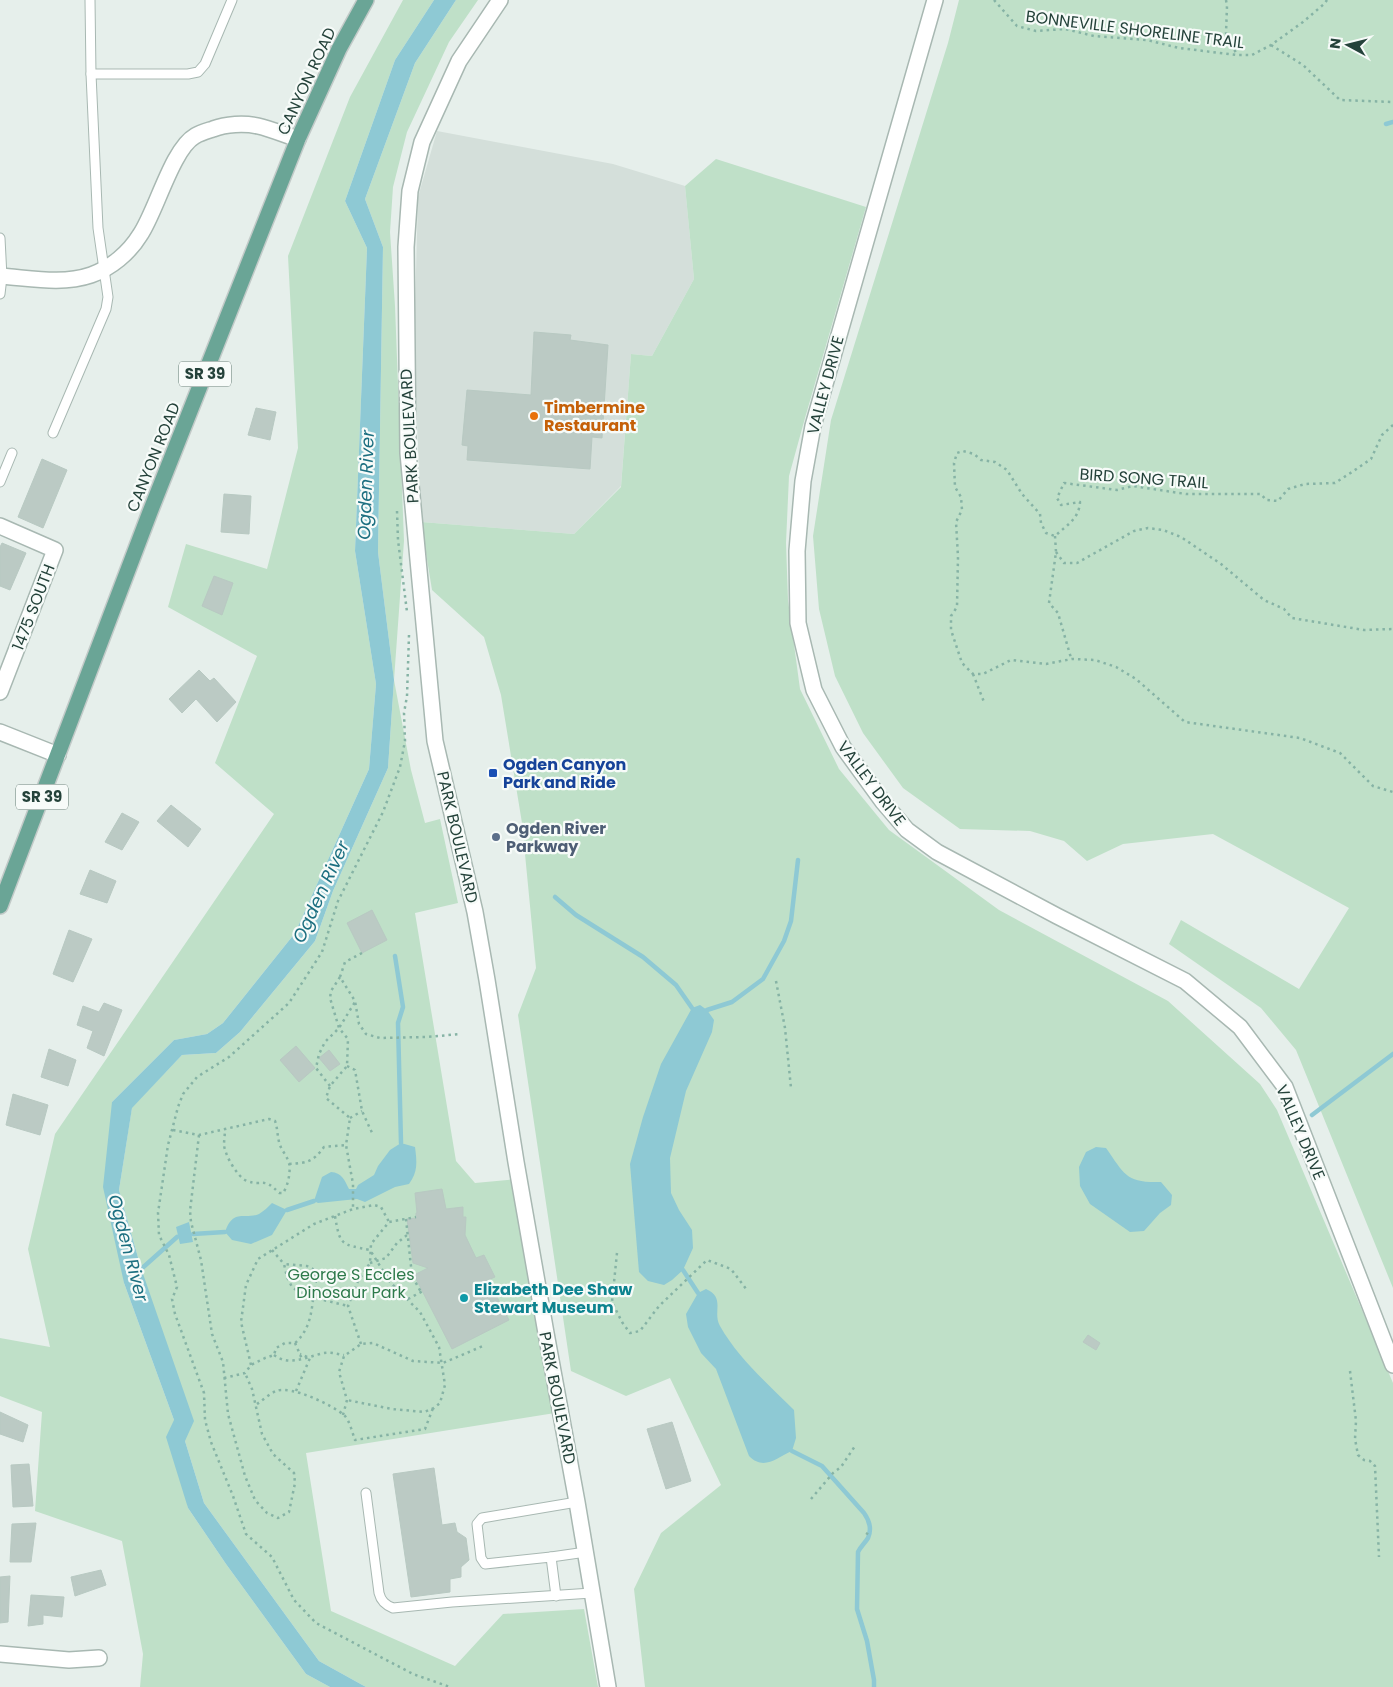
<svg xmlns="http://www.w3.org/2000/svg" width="1393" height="1687" viewBox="0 0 1393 1687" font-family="Poppins,sans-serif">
	<rect width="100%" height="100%" fill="#e6efeb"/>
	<polygon fill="#d4dfda" points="437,131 613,164 685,186 694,279 652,356 631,354 621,486 574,534 421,522 414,346 418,197"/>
	<g fill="#bfe0c8">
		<polygon points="403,0 434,0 395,60 345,201 367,248 355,551 376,684 369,769 295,933 223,1023 207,1034 174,1040 112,1102 124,1283 174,1420 188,1508 226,1564 306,1674 330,1687 140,1687 143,1654 122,1541 35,1511 42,1412 0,1396 0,1338 50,1347 28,1249 55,1134 274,814 215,763 257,656 168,607 186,544 267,569 298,448 288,256 350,97"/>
		<polygon points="456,0 478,0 449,42 407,132 393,187 390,232 395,306 404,541 394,680 411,770 425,823 440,819 458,903 415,913 456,1161 475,1183 517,1179 555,1413 306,1453 331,1611 455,1666 503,1614 584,1609 598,1687 366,1687 319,1661 204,1503 185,1441 141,1268 119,1190 132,1107 182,1055 216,1053 240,1032 315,941 333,891 388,768 394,680 378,552 383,247 365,199 415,63"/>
		<polygon points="959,0 1393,0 1393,1288 1296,1050 1261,1008 1169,944 1181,920 1299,989 1349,908 1213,834 1123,844 1087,861 1064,841 1030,831 960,829 903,788 863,733 835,676 819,609 813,536 831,420 948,43"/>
		<polygon points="716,159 866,207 805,418 789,476 786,543 788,600 800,689 839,769 889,830 999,910 1168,1001 1260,1084 1277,1110 1393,1383 1393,1687 645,1687 634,1589 661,1533 721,1485 670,1378 626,1396 571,1371 518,1015 536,968 522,823 501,695 484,637 432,590 421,522 574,534 621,487 631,354 652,356 694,279 685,186"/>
	</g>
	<g fill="#8ec9d4">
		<polygon points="434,0 456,0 415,63 365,199 383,247 378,552 394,680 388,768 333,891 315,941 240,1032 216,1053 182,1055 132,1108 119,1190 141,1268 194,1421 185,1441 204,1503 319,1661 366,1687 330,1687 306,1674 226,1564 188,1508 166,1437 174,1420 124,1283 103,1187 112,1102 174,1040 207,1034 223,1023 295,933 369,769 376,684 355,551 367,248 345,201 395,60"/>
		<polygon points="700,1005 707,1010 714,1020 712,1032 686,1091 670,1158 671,1193 679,1210 692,1230 693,1248 683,1270 672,1280 664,1285 648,1281 639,1272 630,1164 643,1117 661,1064 692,1008"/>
		<path d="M401,1143L415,1147C417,1162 418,1172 409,1184L395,1187L365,1202L357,1199L318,1203L314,1201L322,1177L331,1172C342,1173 344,1179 349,1189H356L358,1185L374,1175L378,1166L390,1150Z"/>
		<path d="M1096,1147L1106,1148C1125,1175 1126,1183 1161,1182L1172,1195L1171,1205L1160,1213L1144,1231L1130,1232L1090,1204L1080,1186L1079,1167L1086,1152Z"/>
		<path d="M272,1203L287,1210L272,1235L251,1244L232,1240L225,1232C233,1208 245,1220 259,1214C264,1211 268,1207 272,1203Z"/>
		<polygon points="189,1222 193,1242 180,1244 176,1227"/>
		<path d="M706,1289C726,1298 712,1312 720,1326C738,1358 768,1384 794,1410L796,1438L792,1451C776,1458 764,1471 749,1456L716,1369L701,1353L688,1327L686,1314L698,1293Z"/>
	</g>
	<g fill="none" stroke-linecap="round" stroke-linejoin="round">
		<g stroke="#8ec9d4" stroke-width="4.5">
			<polyline points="1386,124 1393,122"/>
			<polyline points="555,897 576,915 643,957 676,985 692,1008"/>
			<polyline points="395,956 403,1007 398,1023 401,1143"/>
			<polyline points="707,1010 732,1002 763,979 784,941 791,921 798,860"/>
			<polyline points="1312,1115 1393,1054"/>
			<polyline points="287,1210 314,1201"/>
			<polyline points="193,1234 225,1232"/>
			<polyline points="683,1270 698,1293"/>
			<polyline points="139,1271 177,1237"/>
			<path d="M792,1451L822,1466L864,1513C869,1520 872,1529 868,1538C865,1543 861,1546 858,1552L857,1609L867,1641L874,1680V1687"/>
		</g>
	</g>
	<g fill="#bbcac4" stroke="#b8c9c2">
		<polygon points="534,332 571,335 570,340 608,345 602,438 592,437 590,469 467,460 468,446 462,445 467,390 531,395"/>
		<polygon points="256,408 276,412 270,440 248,435"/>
		<polygon points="42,459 67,470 43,528 18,517"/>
		<polygon points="224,494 251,496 249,534 221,532"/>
		<polygon points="2,543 26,553 10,590 0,586 0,547"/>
		<polygon points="214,576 233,583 222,615 202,606"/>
		<polygon points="199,670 210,681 214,678 236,702 217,722 196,699 182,713 169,699"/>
		<polygon points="171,805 201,829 188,847 157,821"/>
		<polygon points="122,813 139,822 122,850 105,842"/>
		<polygon points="90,870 116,881 107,903 80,894"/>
		<polygon points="372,910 387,940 362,953 347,923"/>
		<polygon points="69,930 92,939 73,982 53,974"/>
		<polygon points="104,1003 122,1010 104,1056 87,1048 93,1031 77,1025 83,1006 99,1012"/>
		<polygon points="296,1046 315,1068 299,1082 280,1060"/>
		<polygon points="49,1049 76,1060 68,1086 41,1077"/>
		<polygon points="329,1050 340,1064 330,1071 319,1058"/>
		<polygon points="13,1094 48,1105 40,1135 6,1125"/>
		<polygon points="442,1189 446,1209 463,1207 463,1217 466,1217 465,1235 476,1258 484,1255 495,1277 488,1280 509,1320 452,1349 414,1275 428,1268 413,1263 407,1219 416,1218 416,1213 417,1213 415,1193"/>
		<polygon points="1088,1335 1100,1343 1096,1350 1083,1342"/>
		<polygon points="0,1412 28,1425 23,1442 0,1434"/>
		<polygon points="672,1422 691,1481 666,1489 647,1429"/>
		<polygon points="29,1464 33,1506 13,1507 11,1465"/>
		<polygon points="434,1468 442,1525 455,1523 457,1532 466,1538 469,1560 461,1567 461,1577 450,1579 450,1592 411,1597 393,1474"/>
		<polygon points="36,1523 31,1562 10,1562 12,1524"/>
		<polygon points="101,1570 106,1585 75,1596 71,1577"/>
		<polygon points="10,1576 8,1622 0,1623 0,1577"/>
		<polygon points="31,1595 64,1597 62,1617 43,1615 43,1624 28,1626"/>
	</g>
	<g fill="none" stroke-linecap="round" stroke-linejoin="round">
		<g stroke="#a8b8b2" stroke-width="11">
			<g id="service">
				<polyline points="91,74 188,74 198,72 205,64 232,0"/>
				<polyline points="0,238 2,277 0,294"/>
				<polyline points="53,433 106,309 108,297 98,228 91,74 90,0"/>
				<polyline points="0,482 12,453"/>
				<path d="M366,1493L379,1593C381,1601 385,1605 393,1608L452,1602L592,1593"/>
				<polyline points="551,1557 586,1552"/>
				<polyline points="556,1596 551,1557 485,1564 481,1558 477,1524 482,1518 577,1502"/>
			</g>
		</g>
		<g stroke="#a8b8b2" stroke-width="18">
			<g id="minor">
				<polyline points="500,0 459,61 422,142 410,191 406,247 408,453 435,741 475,912 487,980 516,1162 546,1333 577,1502 608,1687"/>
				<path d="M0,276C30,278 62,285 91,275C111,268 129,253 140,235C156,212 172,149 195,136C200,133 207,131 213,129C226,124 244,123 258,126C271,129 285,135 298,139"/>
				<polyline points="0,526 55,550 0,692"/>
				<polyline points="0,732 58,755"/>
				<polyline points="0,1654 69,1660 99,1658"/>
			</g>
		</g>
		<g stroke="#a8b8b2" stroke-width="18">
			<polyline id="tertiary" points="935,0 813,426 803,481 797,551 798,623 814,690 843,747 883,802 907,830 937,852 1057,916 1185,981 1240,1027 1285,1087 1393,1365"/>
		</g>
		<g stroke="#c2cac8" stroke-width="18">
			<polyline id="primary" points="0,906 150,512 298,139 339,49 366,0"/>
		</g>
		<g stroke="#86b3a5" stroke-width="2.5" stroke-dasharray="2.5 4" stroke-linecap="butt">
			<polyline points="994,0 1017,26 1036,31 1065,29 1094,36 1147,40 1179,48 1237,55 1252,55 1271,45 1303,22 1324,4 1327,0"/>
			<polyline points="1226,0 1227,6 1226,33 1237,55"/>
			<polyline points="1271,45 1303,65 1340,100 1393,102"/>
			<path d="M1393,425L1382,435L1371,459L1352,472L1335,483L1305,484L1288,489L1278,501L1266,500L1261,494H1186L1133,486L1117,490L1064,483L1057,498L1061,505L1080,502C1079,519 1067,525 1055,536L1046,533L1041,523L1040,514L1022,494L1007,470L995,462L981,460L974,454L963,451L957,453L954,463L955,487L961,497L962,510L956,522L958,557L957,607L951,616V630L962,663L973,674H983L1011,660L1046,664L1072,659L1095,660L1116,667L1136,679L1185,722L1300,738L1340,753L1373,786L1393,792"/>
			<polyline points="397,511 398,540 407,612"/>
			<polyline points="1055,536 1056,552 1049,603 1058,613 1071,658"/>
			<polyline points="1056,552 1064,563 1077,563 1134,531 1148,528 1163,530 1181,537 1221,564 1264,600 1284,609 1292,618 1364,630 1393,629"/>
			<polyline points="409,635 407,696 404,713 405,741 400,767 383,812 338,901 322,952 289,1003 229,1057 197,1077 183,1094 178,1107 168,1145 158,1213 159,1235 169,1255 177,1287 172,1299 175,1314 204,1393 205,1420 211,1442 233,1496 246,1534 272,1557 294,1600 316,1623 413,1674 450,1687"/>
			<polyline points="973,674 984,702"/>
			<polyline points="362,953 345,962 340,977 355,1001 359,1024 366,1034 380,1038 427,1037 460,1034"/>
			<polyline points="340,977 331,991 330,998 339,1028 348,1039 347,1066 330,1086 326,1098 350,1118 346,1145 353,1184 353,1209"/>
			<polyline points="776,981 785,1028 791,1088"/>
			<polyline points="347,1066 355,1070 362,1111 373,1135"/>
			<polyline points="330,1086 316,1068 319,1054 325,1042 339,1028 355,1002"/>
			<polyline points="350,1118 362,1111"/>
			<path d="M173,1130L199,1135L269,1119L275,1121C278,1129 277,1137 280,1145C282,1151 287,1156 289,1163C291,1171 288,1186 283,1193H279C263,1176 263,1187 247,1181C237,1177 225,1155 224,1145C224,1140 225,1135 225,1129"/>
			<polyline points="199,1135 190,1211 191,1222 201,1260 212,1334 223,1362 228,1414 245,1476 255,1500 267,1513 278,1518 289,1512 295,1483 294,1473 273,1454 262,1434 252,1389 245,1373"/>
			<path d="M289,1164C307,1163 313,1162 324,1147L346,1145"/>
			<path d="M335,1216C340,1246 341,1244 370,1250L390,1282L420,1312L439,1347L445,1385L440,1403L434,1408L424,1412L392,1409L347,1400"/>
			<polyline points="406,1219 412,1276 421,1292"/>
			<polyline points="272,1250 284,1264 287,1277 292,1287 303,1295 348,1306"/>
			<polyline points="617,1253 612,1302 622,1322 630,1333 640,1331 659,1306 707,1260 731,1269 747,1290"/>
			<polyline points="370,1263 386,1258 397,1243 407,1235"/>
			<polyline points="408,1299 423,1291"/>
			<polyline points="295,1343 302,1359"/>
			<polyline points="361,1344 348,1306 358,1281 370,1263 371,1244 389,1222 416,1217"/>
			<path d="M274,1355C289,1366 304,1358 320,1354C329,1351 336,1354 344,1355"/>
			<polyline points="251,1365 241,1322 246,1285 258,1259 314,1224 353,1209 374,1205 381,1207 389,1222"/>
			<polyline points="1350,1371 1356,1421 1355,1439 1358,1455 1364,1460 1370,1461 1375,1466 1379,1557"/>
			<path d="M224,1378L245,1373L251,1365L265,1358L274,1355L276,1348L285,1343H295C314,1326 311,1304 316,1281L313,1269L307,1266L284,1264"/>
			<polyline points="296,1391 310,1358 300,1354"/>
			<path d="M257,1404C263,1400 269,1394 276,1391C291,1385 332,1405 344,1415C350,1421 352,1432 355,1440L425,1429L433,1408"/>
			<polyline points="343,1415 347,1400 339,1372 344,1356 361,1344 373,1343 413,1361 443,1363 483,1346"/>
			<polyline points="811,1499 833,1473 841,1467 855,1446"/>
			<polyline points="866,1533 871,1536"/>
		</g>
		<use href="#service" stroke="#fff" stroke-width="9"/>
		<use href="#minor" stroke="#fff" stroke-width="15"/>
		<use href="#tertiary" stroke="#fff" stroke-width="15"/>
		<use href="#primary" stroke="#6aa596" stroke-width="15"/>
	</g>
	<circle fill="#e8710a" stroke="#f7fbf9" stroke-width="2" cx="534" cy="416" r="5"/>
	<rect fill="#1a4fb4" stroke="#f7fbf9" stroke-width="2" x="488" y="768" width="10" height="10" rx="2.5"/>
	<circle fill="#5c6f8a" stroke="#f7fbf9" stroke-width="2" cx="496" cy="837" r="5"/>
	<circle fill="#0f9aa8" stroke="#f7fbf9" stroke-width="2" cx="464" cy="1298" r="5"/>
	<g text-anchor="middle" stroke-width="4.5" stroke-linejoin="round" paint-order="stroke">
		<g fill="#f7fbf9" stroke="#637a73" stroke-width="1">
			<rect x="179" y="361.5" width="52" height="25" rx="4"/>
			<rect x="16" y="784.5" width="52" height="25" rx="4"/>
		</g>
		<g font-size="15" font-weight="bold" fill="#24423a">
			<text x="205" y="379">SR 39</text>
			<text x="42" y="802">SR 39</text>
		</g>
		<g font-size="16" fill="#24423a" stroke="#f7fbf9">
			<text transform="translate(1135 29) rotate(7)" y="6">BONNEVILLE SHORELINE TRAIL</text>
			<text transform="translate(306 81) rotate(-65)" y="6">CANYON ROAD</text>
			<text transform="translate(825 385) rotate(-75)" y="6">VALLEY DRIVE</text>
			<text transform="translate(409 436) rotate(-93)" y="6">PARK BOULEVARD</text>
			<text transform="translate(153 457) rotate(-68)" y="6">CANYON ROAD</text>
			<text transform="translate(1144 478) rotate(4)" y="6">BIRD SONG TRAIL</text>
			<text transform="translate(33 607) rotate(-69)" y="6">1475 SOUTH</text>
			<text transform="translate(872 783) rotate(53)" y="6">VALLEY DRIVE</text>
			<text transform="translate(458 837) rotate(77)" y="6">PARK BOULEVARD</text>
			<text transform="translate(1301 1132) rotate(67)" y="6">VALLEY DRIVE</text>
			<text transform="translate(558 1398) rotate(79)" y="6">PARK BOULEVARD</text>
		</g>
		<g font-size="16" font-weight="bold" fill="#c56008" stroke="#f7fbf9" text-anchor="start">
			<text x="544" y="413">Timbermine<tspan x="544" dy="18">Restaurant</tspan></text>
		</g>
		<g font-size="16" font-weight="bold" fill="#164399" stroke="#f7fbf9" text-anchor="start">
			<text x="503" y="770">Ogden Canyon<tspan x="503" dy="18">Park and Ride</tspan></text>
		</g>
		<g font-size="16" font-weight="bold" fill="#4e5e75" stroke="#f7fbf9" text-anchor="start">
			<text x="506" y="834">Ogden River<tspan x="506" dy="18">Parkway</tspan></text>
		</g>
		<g font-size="16" fill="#2d7a4b" stroke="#f7fbf9">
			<text x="351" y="1280">George S Eccles<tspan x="351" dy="18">Dinosaur Park</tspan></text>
		</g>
		<g font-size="16" font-weight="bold" fill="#0d838f" stroke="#f7fbf9" text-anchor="start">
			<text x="474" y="1295">Elizabeth Dee Shaw<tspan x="474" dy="18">Stewart Museum</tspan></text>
		</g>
		<g font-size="18" font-style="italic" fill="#1c6f80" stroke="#f7fbf9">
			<text transform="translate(366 485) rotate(-88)" y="6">Ogden River</text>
			<text transform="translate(321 892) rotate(-65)" y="6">Ogden River</text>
			<text transform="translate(128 1248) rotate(75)" y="6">Ogden River</text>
		</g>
	</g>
	<g transform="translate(1348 45) rotate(277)" stroke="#f7fbf9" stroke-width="4" paint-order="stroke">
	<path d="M0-4L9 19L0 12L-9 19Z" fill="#24423a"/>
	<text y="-8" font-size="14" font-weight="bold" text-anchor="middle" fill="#24423a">N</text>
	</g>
</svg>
